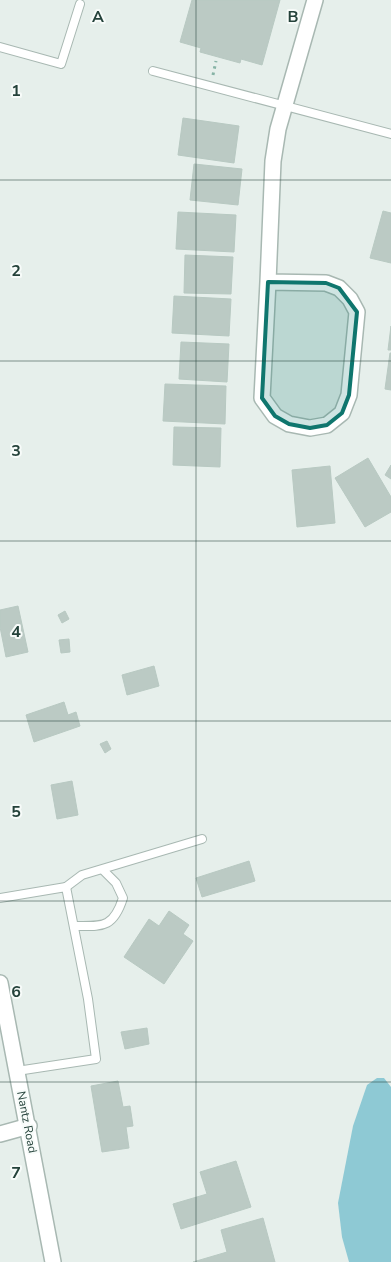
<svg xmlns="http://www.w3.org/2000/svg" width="391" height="1262" viewBox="0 0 391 1262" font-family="'Nunito Sans',sans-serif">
	<rect width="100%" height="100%" fill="#e6efeb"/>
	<polygon fill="#8ec9d4" points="377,1078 384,1078 391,1087 391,1262 349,1262 342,1237 338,1203 353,1126 367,1085"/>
	<g fill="#bbcac4" stroke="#b8c9c2">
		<polygon points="192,0 280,0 262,65 241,59 240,63 200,52 201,48 180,42"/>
		<polygon points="183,118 239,126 234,163 178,155"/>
		<polygon points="194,164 242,169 238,205 190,200"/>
		<polygon points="383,211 391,213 391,263 370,258"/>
		<polygon points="178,212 236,215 234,252 176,249"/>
		<polygon points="185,255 233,257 231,294 184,293"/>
		<polygon points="174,296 231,299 229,336 172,333"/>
		<polygon points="391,326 391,350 388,350"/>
		<polygon points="181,342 229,344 227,382 179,379"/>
		<polygon points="390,353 391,353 391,390 385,389"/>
		<polygon points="165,384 226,386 225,424 163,421"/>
		<polygon points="174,427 221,428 220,467 173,465"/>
		<polygon points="368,458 391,497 391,512 365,527 335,478"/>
		<polygon points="391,465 391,479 385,475"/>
		<polygon points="330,466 335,523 297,527 292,470"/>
		<polygon points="18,606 28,652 6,657 0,627 0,610"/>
		<polygon points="65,611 69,619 62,623 58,615"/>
		<polygon points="69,639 70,652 61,653 59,640"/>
		<polygon points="154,666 159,686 127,695 122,675"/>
		<polygon points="64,702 68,715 76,712 80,726 34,742 26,715"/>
		<polygon points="107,741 111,749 105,753 100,744"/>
		<polygon points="72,781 78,815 57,819 51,785"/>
		<polygon points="249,861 255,881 202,897 196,878"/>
		<polygon points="169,911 189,925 183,934 193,941 164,984 124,957 149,919 159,926"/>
		<polygon points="147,1028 149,1044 125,1049 121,1032"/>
		<polygon points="118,1081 123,1107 130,1106 133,1126 126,1127 129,1148 102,1152 91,1086"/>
		<polygon points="236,1161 251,1207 181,1229 173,1204 207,1194 200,1172"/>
		<polygon points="263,1218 275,1262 193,1262 227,1252 221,1230"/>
	</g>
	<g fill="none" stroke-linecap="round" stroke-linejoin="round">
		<g stroke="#a8b8b2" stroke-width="10">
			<g id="service">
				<polyline points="0,47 61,64 80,4"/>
				<polyline points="153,71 391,134"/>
				<polyline points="66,887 82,875 202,839"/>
				<polyline points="0,898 66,887 88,999 96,1059 17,1071"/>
				<path d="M74,926C102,926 113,929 123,898L116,883L103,870"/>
			</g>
		</g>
		<g stroke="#a8b8b2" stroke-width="18">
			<g id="minor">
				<polyline points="268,282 326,283 339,288 350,299 357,312 349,395 342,413 327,425 310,428 289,424 275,416 262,398 268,282 273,161 278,129 315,0"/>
				<polyline points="0,983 53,1262"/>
				<polyline points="0,1134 29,1126"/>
			</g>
		</g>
		<polyline stroke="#86b3a5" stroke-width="3" stroke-dasharray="2.5 4" stroke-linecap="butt" points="213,75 216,61"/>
		<use href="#service" stroke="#fff" stroke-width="8"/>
		<use href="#minor" stroke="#fff" stroke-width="15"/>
	</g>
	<path fill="#0f766e" fill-opacity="0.2" stroke="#0f766e" stroke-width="4" stroke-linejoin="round" d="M268,282L326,283L339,288L357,312L349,395L342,413L327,425L310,428L289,424L275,416L262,398Z"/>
	<path fill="none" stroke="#24423a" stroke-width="1" stroke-opacity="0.55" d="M196,0V1262M0,180H391M0,361H391M0,541H391M0,721H391M0,901H391M0,1082H391"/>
	<g text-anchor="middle" stroke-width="4" stroke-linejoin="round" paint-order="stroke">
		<g font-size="12" fill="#24423a" stroke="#f7fbf9">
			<text transform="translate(27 1122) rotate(79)" y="4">Nantz Road</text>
		</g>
	</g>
	<g font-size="16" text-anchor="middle" font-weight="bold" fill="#24423a" stroke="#f7fbf9" stroke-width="4" stroke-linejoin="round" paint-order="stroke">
		<text x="98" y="22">A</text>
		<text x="293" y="22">B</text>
		<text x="16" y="96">1</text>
		<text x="16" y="276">2</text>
		<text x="16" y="456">3</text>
		<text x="16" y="637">4</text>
		<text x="16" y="817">5</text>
		<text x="16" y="997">6</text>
		<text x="16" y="1178">7</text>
	</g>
</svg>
